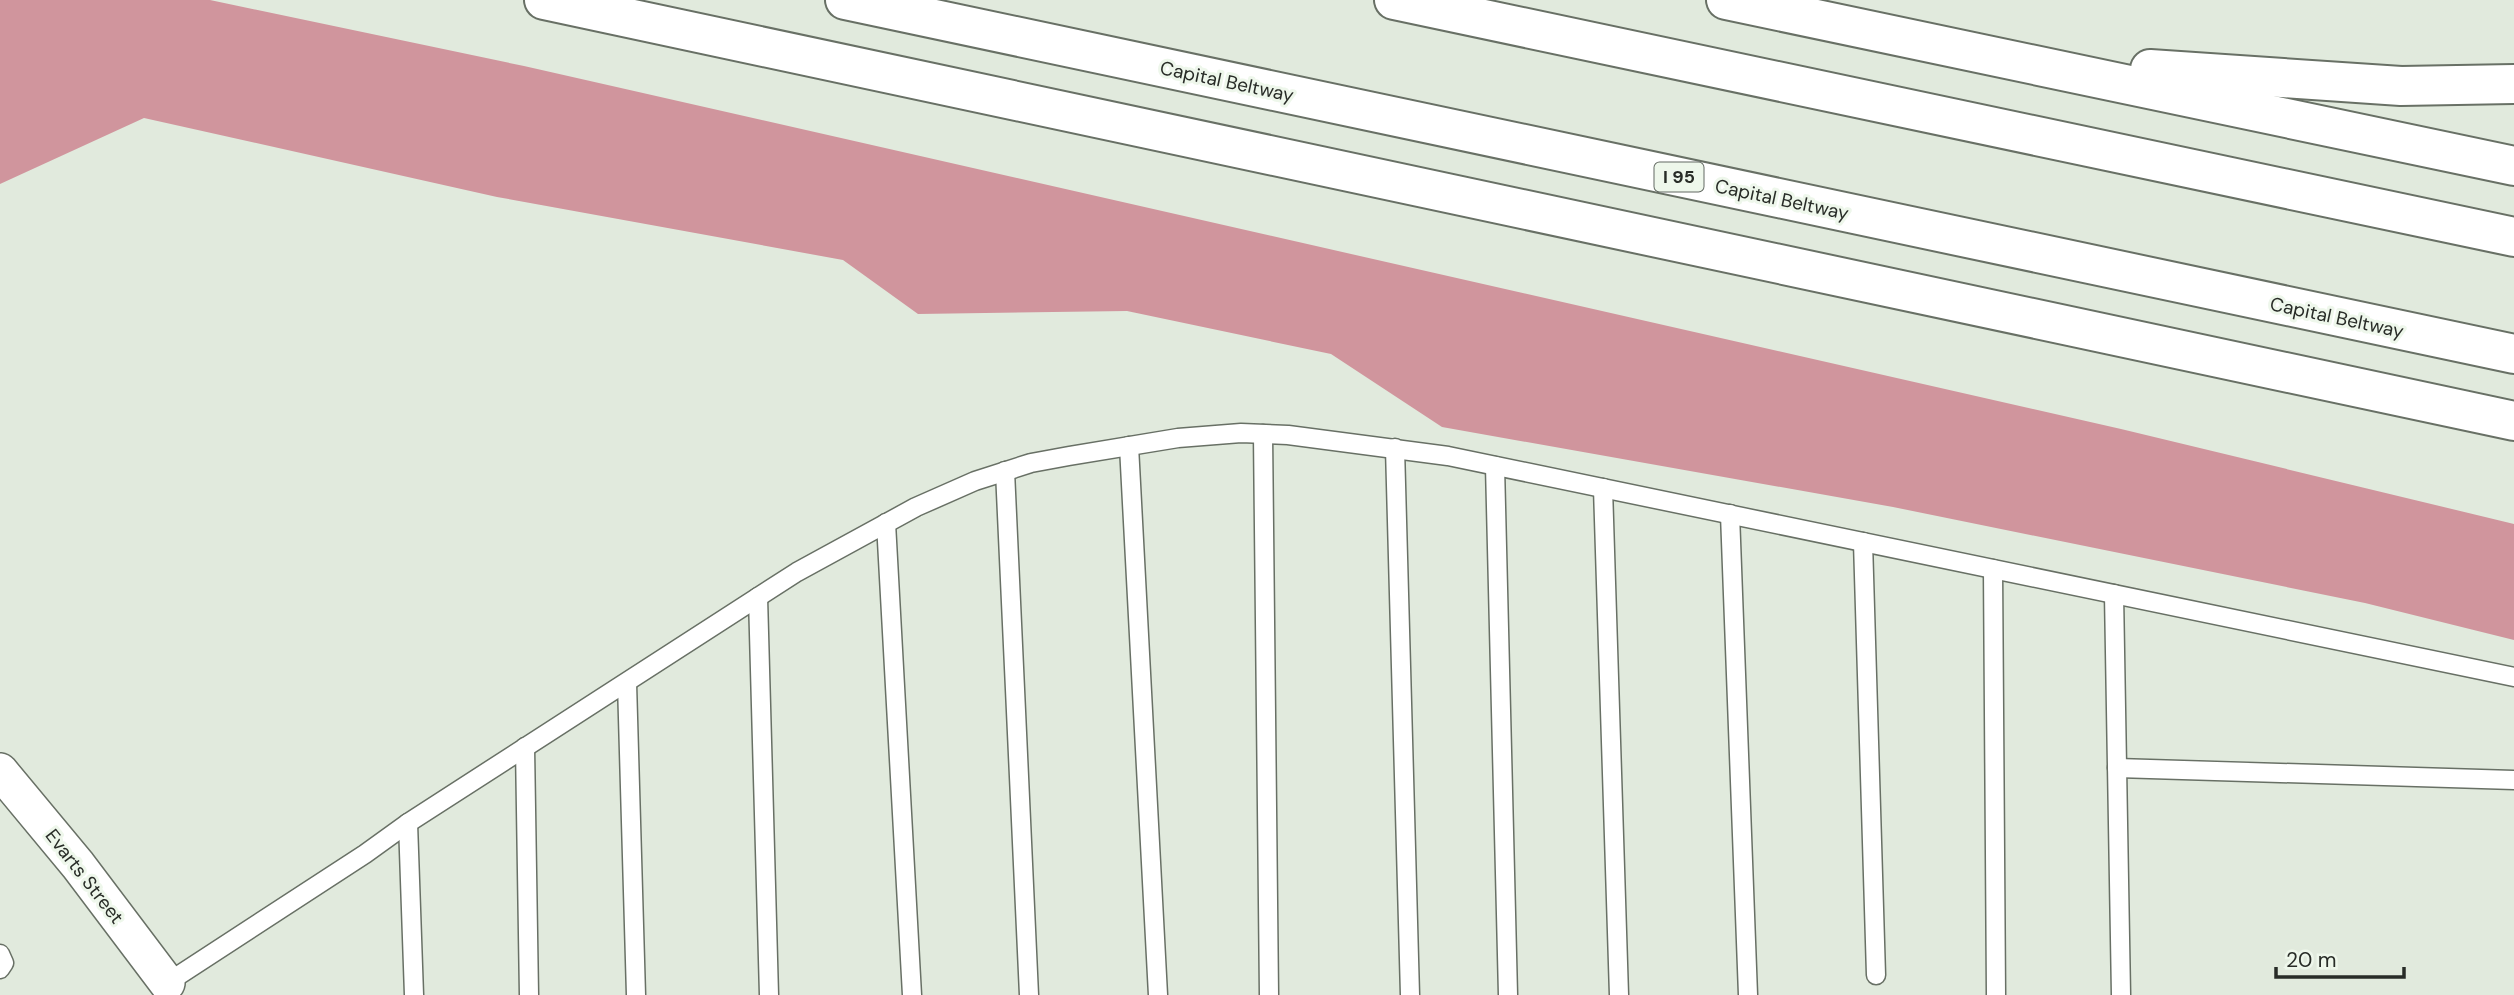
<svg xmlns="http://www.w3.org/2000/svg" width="2514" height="995" viewBox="0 0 2514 995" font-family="'DM Sans',sans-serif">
	<rect width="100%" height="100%" fill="#e1eadd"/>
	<polygon fill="#d0959d" points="0,0 210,0 524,66 2121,429 2514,524 2514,640 2365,603 1893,507 1442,427 1331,354 1127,311 918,314 843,260 497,197 144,118 0,184"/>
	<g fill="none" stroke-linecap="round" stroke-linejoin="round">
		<g stroke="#687065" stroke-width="21">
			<g id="service">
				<polyline points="1263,434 1269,995"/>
				<polyline points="1129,446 1158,995"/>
				<polyline points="1395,448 1410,995"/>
				<polyline points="1495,466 1508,995"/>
				<polyline points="1005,471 1029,995"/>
				<polyline points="1603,488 1619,995"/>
				<polyline points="1730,514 1748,995"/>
				<polyline points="886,523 912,995"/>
				<polyline points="1863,542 1876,975"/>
				<polyline points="1993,569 1996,995"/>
				<polyline points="2114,594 2121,995"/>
				<polyline points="758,597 769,995"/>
				<polyline points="627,683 636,995"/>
				<polyline points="525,747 529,995"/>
				<polyline points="2117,768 2514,780"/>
				<polyline points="408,823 414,995"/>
				<polyline points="0,954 4,963 0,969"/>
				<polyline points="167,983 365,854 408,823 797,572 916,507 975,481 1031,463 1069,456 1178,438 1241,433 1288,435 1448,456 2514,677"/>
			</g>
		</g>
		<g stroke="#687065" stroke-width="38">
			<polyline id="minor" points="0,771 78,865 167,983"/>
		</g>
		<g stroke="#687065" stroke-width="42">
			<g id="motorway">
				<polyline points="544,0 2514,421"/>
				<polyline points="845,0 2514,354"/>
				<polyline points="1394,0 2514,237"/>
				<polyline points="1726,0 2514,166"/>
				<polyline points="2150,69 2401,86 2514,84"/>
			</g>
		</g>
		<use href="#service" stroke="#fff" stroke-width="18"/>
		<use href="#minor" stroke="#fff" stroke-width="35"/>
		<use href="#motorway" stroke="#fff" stroke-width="38"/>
	</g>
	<g text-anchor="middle" stroke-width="6" stroke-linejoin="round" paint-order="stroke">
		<rect fill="#eef7eb" stroke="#636962" stroke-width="2" x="1654.5" y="162.5" width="49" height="29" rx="5"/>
		<g font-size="18" font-weight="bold" fill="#282c27">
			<text x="1679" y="183">I 95</text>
		</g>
		<g font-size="19" fill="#282c27" stroke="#eef7eb">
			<text transform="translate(1227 81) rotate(12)" y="7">Capital Beltway</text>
			<text transform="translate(1782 199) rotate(12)" y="7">Capital Beltway</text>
			<text transform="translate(2337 317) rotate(12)" y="7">Capital Beltway</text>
			<text transform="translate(85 876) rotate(52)" y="7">Evarts Street</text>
		</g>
	</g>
	<path d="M2276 967v10h128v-10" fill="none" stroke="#282c27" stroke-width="3.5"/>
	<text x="2286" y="967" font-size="21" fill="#282c27" stroke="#eef7eb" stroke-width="5" paint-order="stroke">20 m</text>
</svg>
